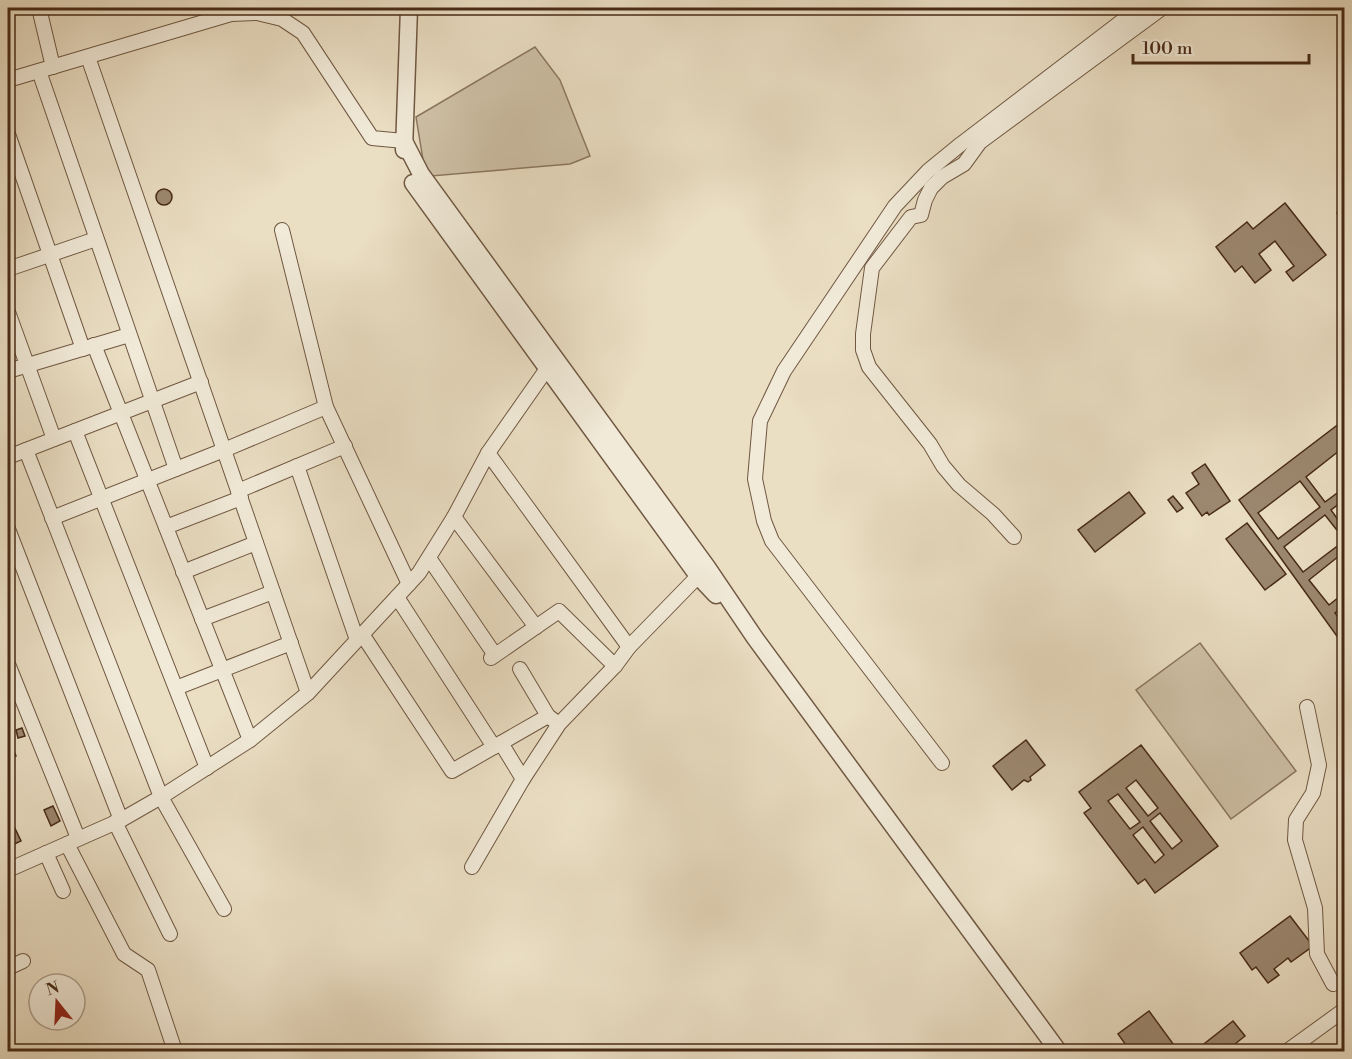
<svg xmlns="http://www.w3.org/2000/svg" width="1352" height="1059" viewBox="0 0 1352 1059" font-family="'Libre Bodoni',serif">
	<rect width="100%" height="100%" fill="#eadec3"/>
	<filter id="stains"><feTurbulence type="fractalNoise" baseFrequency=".00333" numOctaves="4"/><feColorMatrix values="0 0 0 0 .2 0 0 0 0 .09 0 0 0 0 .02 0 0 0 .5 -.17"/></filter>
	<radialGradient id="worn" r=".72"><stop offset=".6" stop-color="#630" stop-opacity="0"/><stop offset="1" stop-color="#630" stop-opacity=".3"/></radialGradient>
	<g fill="#cec0a6" stroke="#8b765e" stroke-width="1.5">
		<polygon points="535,47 560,80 590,156 570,164 431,176 424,166 416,117"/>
		<polygon points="1200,643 1296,771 1231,819 1136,690"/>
	</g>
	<g fill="#9c8870" stroke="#482b17" stroke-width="1.5" fill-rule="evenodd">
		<circle cx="164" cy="197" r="8"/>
		<polygon points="1285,203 1326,255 1293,281 1286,272 1294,266 1275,241 1259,254 1271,270 1255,283 1242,266 1235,272 1216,247 1247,222 1253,229"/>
		<polygon points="1344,208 1344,224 1337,213"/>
		<path d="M1344,420V447L1306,477L1325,502L1344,488V500L1331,510L1344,528V539L1325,515L1284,547L1303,572L1344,541V552L1309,580L1329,605L1344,593V606L1335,613L1344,625V646L1239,500ZM1300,481L1320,507L1278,539L1258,513Z"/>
		<polygon points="1205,464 1230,501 1209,515 1207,512 1202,516 1186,493 1199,484 1192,473"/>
		<polygon points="1129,492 1145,513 1095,552 1078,530"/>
		<polygon points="1173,496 1183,508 1177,512 1168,500"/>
		<polygon points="1247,523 1286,574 1265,590 1226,539"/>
		<polygon points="22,728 25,736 18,738 16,730"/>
		<polygon points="8,737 16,756 8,760"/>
		<polygon points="1026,740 1045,765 1030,777 1031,780 1028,782 1024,780 1012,790 993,766"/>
		<path d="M1141,745L1218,846L1155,893L1145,879L1138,884L1084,813L1091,808L1079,792ZM1136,780L1158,808L1148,816L1126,788ZM1118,794L1140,822L1130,829L1108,801ZM1160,813L1182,841L1172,849L1150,821ZM1143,827L1164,855L1155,863L1133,835Z"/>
		<polygon points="53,806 60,821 51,826 44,810"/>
		<polygon points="9,816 21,841 8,847 8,817"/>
		<polygon points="1290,916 1313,946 1291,962 1288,958 1274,969 1279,975 1268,983 1256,967 1252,970 1240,953"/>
		<polygon points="1149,1011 1179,1052 1131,1052 1118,1034"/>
		<polygon points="1233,1021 1245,1036 1225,1052 1210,1052 1204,1044"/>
	</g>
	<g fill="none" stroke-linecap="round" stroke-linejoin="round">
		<g stroke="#705842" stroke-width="16">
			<g id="minor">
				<polyline points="39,8 53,67"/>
				<polyline points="88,57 308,693"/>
				<polyline points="39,71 176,469"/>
				<polyline points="8,80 231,14 257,13 282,19 303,33 372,138 404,141"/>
				<polyline points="8,134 83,349"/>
				<polyline points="282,230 326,407 409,584"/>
				<polyline points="8,269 96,239"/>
				<polyline points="8,312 54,439"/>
				<polyline points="94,345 250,740"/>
				<polyline points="8,371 129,335"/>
				<polyline points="75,431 207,768"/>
				<polyline points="26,450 161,797 224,909"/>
				<polyline points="488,453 629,647"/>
				<polyline points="8,457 201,382"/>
				<polyline points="297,466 357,640"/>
				<polyline points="238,491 345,446"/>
				<polyline points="454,517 536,627"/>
				<polyline points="52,518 224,450 326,407"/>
				<polyline points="166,527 241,498"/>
				<polyline points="8,529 121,820"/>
				<polyline points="1014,537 993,514 959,485 943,466 930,444 869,367 863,350 863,334 872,268 911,217 921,215 925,200 931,188 942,177 964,164 980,142 1162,8"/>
				<polyline points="429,558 495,655"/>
				<polyline points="183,572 256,543"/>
				<polyline points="397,597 494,747"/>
				<polyline points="202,619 273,592"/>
				<polyline points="362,634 452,771 548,716"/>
				<polyline points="491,658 559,611 615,666"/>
				<polyline points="8,664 78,838"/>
				<polyline points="520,669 548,716 556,722"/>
				<polyline points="176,688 291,643"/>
				<polyline points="1307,707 1319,765 1313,793 1296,820 1295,840 1315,908 1317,954 1333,984"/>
				<polyline points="501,743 523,779"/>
				<polyline points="942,763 772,541 764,521 755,479 760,421 784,371 895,206 928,171 961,144 1139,8"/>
				<polyline points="115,822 170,934"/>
				<polyline points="67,844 124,954 148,970 175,1051"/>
				<polyline points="46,853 63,891"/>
				<polyline points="472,867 523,779 559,724 615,666 629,647 704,570"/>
				<polyline points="8,870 121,820 161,797 250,740 308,693 419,573 454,517 488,453 553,360"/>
				<polyline points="8,968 23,961"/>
				<polyline points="1286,1052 1344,1010"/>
			</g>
		</g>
		<g stroke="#705842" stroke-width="19">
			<g id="tertiary">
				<polyline points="404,141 421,174 707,567 755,638 1059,1052"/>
				<polyline points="404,150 409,8"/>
				<polyline points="413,183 698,576 716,595"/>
			</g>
		</g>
		<use href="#minor" stroke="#f1ead8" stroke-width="14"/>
		<use href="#tertiary" stroke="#f1ead8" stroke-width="16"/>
	</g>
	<rect width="1352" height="1059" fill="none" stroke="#eadec3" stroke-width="30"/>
	<rect x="9" y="9" width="1334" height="1041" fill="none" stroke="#482b17" stroke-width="3"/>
	<rect x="15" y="15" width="1322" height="1029" fill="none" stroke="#482b17" stroke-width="1.5"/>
	<g transform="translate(57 1002) rotate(342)"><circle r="28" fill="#f1ead8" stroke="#ad9e8b" stroke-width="1.5"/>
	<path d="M0-4.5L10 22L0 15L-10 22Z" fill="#8f2418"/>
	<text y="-9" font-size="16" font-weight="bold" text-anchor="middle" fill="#482b17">N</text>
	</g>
	<path d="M1133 54v9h176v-9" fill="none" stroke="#482b17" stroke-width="3"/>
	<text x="1142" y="54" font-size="18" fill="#482b17" stroke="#f1ead8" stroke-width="4.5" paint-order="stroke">100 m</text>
	<rect width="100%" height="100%" filter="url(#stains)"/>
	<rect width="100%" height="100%" fill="url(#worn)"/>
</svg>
